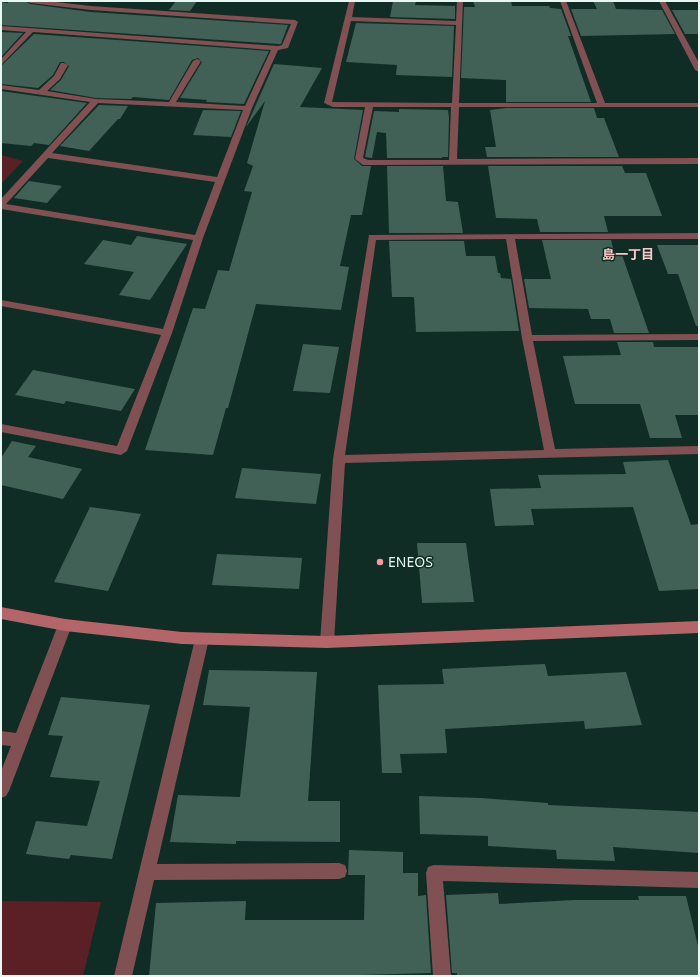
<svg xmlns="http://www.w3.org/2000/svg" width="700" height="977" viewBox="0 0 700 977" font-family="'Noto Sans','Noto Sans JP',sans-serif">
	<rect width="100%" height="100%" fill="#0f2d24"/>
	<g fill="#5a2025">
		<polygon points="1,155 23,161 1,184"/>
		<polygon points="1,901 101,902 83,976 1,976"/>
	</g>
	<g fill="#426156">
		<polygon points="8,1 26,1 30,4 91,12 288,25 281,44 278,44 1,25 1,2 8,3"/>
		<polygon points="176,1 197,1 190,11 169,10"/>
		<polygon points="393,1 416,1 415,5 455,6 455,19 390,17"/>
		<polygon points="473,1 511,1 512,6 549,6 550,8 561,9 571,36 568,36 591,102 506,102 506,80 461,78 464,7 475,7"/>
		<polygon points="593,1 613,1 616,9 662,10 675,34 581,36 571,9 597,9"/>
		<polygon points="672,10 699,10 699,34 685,34"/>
		<polygon points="356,23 454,26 452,77 396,75 397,65 346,62"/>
		<polygon points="1,32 23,33 1,57"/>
		<polygon points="34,34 269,51 244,104 206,102 207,100 180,98 202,62 198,58 192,60 169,100 133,97 131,99 96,98 50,90 61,80 69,66 64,62 60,62 53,75 38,88 1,84 1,66"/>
		<polygon points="274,64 322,68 300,107 363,110 354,159 362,166 371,166 362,215 351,215 340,266 349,267 341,310 256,304 228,408 226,408 213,455 145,450 193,308 205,309 218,270 229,271 252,192 244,191 253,166 247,163 265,101 246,127"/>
		<polygon points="1,91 87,103 49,145 34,143 31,146 1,143"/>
		<polygon points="99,105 128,106 120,119 118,119 89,151 60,146"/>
		<polygon points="506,108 594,108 597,118 604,118 619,157 487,157 485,147 496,147 490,110"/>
		<polygon points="399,109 448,110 449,118 448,157 442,157 442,158 387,158 386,133 377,132 372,158 365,157 374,111 399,112"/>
		<polygon points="203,110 241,111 231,137 193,135"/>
		<polygon points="387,166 443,166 446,201 458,202 463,233 389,233"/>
		<polygon points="488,166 622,166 625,173 646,173 662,216 604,216 608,232 540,232 537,219 496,218"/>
		<polygon points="29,181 62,186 47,203 14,198"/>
		<polygon points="137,236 187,244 150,300 119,295 134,272 84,264 103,240 131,245"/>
		<polygon points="542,240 611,240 614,252 621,252 649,333 614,333 610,319 591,319 588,309 529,308 524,279 551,279"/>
		<polygon points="389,241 464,241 466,256 495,256 498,273 500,273 501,278 511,279 519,331 416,332 414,297 392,297"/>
		<polygon points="657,245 699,245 699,326 696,326 678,274 668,274"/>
		<polygon points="617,342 653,342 654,347 699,347 699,415 675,415 682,438 650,438 640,404 575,404 563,356 621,355"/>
		<polygon points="303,344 339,347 330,393 293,391"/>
		<polygon points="33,370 81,379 135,389 121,411 66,401 64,404 15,395"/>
		<polygon points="12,441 36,446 28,457 82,469 63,499 1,485 1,458"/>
		<polygon points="668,460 691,525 699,524 699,589 659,591 633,507 531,509 534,525 495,526 490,489 541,488 538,475 626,474 623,462"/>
		<polygon points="242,468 321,474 316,504 235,498"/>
		<polygon points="90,507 141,514 108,591 54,582"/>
		<polygon points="417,543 466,543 474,602 422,603"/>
		<polygon points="217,554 302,558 299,589 212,585"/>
		<polygon points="545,664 548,676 626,672 642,725 585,729 584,721 445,729 447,753 400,754 402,773 382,773 378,685 444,684 442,669"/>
		<polygon points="209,670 317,672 308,801 340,801 340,842 236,841 236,844 170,842 178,795 240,797 250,707 203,705"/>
		<polygon points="61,697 150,705 112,859 71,855 69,859 26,854 36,821 87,826 100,781 50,777 63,736 48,735"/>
		<polygon points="419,796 481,798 548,803 548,805 699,812 699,853 613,847 615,861 557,859 556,850 488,846 488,836 420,834"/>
		<polygon points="349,850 403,852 403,873 418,873 418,896 426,895 431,973 361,975 361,976 149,976 156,903 246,901 245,920 364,920 365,875 348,875"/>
		<polygon points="498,893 499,904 574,900 639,900 638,896 686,896 699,950 699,976 457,976 457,973 452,973 446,895"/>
	</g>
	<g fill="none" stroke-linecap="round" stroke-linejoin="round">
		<g fill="#815052" fill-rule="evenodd">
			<path d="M27,1H47L91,6L295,20L298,22L288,48L278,50L252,108L203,238L172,333L127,451L121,455L1,432V424L117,446L161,335L1,306V300L163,329L193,240L1,209V199L90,102L1,89V85L39,90L54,76L61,63H64L68,65L60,79L47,91L96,99L169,102L193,61L197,59L201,61L176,102L245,106L271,50L33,32L1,65V59L26,32L1,30V26L278,46L282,45L291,24L91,10L30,3ZM98,103L243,110L217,177L52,153ZM48,158L215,182L195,235L6,204Z"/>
			<path d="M349,1H355L352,17L456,21L457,1H463L459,103H597L560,1H566L605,103H699V107H459L457,159L699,158V164L363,165L355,159L365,107H333L324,103ZM351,21L456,25L452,103L332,102ZM373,107H451L449,160H368L363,158Z"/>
			<polygon points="659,1 665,1 699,63 699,72 695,70"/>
			<path d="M699,233V239H515L532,335L699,334V340L533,341L555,449L699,446V454L345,463L334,642L332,646L327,648L322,646L320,642L333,459L369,235ZM506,239L522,338L544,450L345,455L376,240Z"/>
			<polygon points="65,619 70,621 72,625 9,791 6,796 1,798 1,771 11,746 1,745 1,731 16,733 58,625 60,621"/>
			<polygon points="202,633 207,635 209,639 157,864 339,863 345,865 347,871 345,877 339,879 154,880 132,976 114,976 195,639 197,635"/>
			<polygon points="434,865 699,872 699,888 443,881 451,976 433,976 426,873 428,867"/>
		</g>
		<polygon fill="#b36569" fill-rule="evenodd" points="1,607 65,619 182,632 327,636 699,621 699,633 327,648 182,644 65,631 1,619"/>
	</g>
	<circle fill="#f59b9e" stroke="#0f2d24" stroke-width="1.5" cx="380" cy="562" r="4"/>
	<g text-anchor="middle" stroke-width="3" stroke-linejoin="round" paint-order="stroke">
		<g font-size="13" font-weight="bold" fill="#fdc9c9" stroke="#0f2d24">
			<text x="628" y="259">島一丁目</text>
		</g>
		<g font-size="14" fill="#e7f8f2" stroke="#0f2d24" text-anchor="start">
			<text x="388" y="567">ENEOS</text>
		</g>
	</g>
	<rect width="700" height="977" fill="none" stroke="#e7f8f2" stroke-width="4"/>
</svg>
